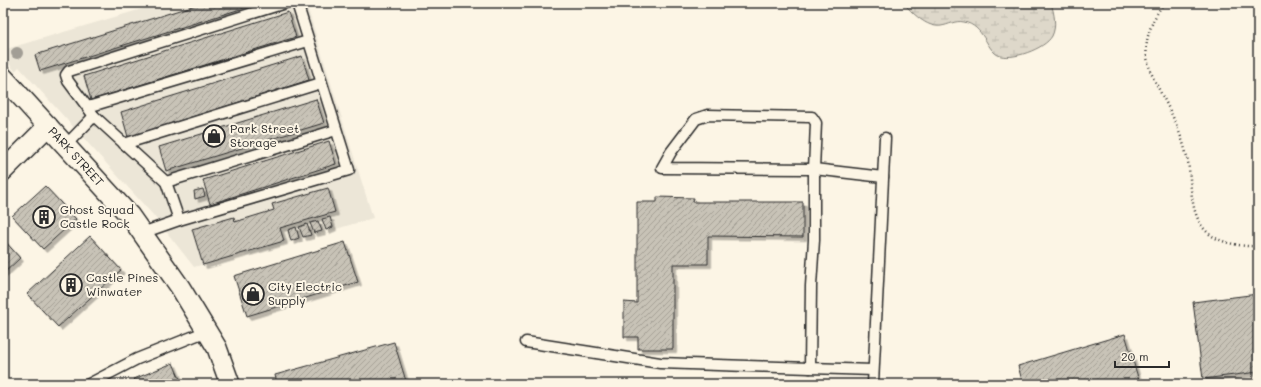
<svg xmlns="http://www.w3.org/2000/svg" width="1261" height="387" viewBox="0 0 1261 387" font-family="Mali,sans-serif">
	<defs>
		<pattern id="wetland-marsh" width="20" height="14" patternUnits="userSpaceOnUse"><rect width="20" height="14" fill="#ded8ca"/><path d="M1 5h8M5 5V1M11 12h8M15 12V8" fill="none" stroke="#bfbaae"/></pattern>
		<pattern id="building-hatch" width="6" height="6" patternUnits="userSpaceOnUse"><rect width="6" height="6" fill="#c8c3b7"/><path d="M-1 1l2-2M0 6l6-6M5 7l2-2" fill="none" stroke="#a39f95"/></pattern>
		<filter id="shadow"><feDropShadow dx="3.5" dy="3.5" stdDeviation="0" flood-color="#0004"/></filter>
	</defs>
	<rect width="100%" height="100%" fill="#fcf5e5"/>
	<filter id="ink" filterUnits="userSpaceOnUse"><feTurbulence type="fractalNoise" baseFrequency=".025" numOctaves="2"/><feDisplacementMap in="SourceGraphic" scale="8" xChannelSelector="R" yChannelSelector="G"/><feConvolveMatrix kernelMatrix="1 2 1 2 8 2 1 2 1" color-interpolation-filters="sRGB"/></filter>
	<g filter="url(#ink)">
		<polygon fill="#ece6d7" points="162,3 306,3 373,218 246,256 244,253 194,267 154,216 19,67 15,71 3,56 3,50"/>
		<path fill="url(#wetland-marsh)" stroke="#84827a" d="M903,3H1051C1054,13 1057,26 1052,36C1045,49 1011,61 998,55C986,49 984,26 964,22C955,20 949,25 941,26C926,28 912,12 903,3Z"/>
		<g fill="url(#building-hatch)" stroke="#2b2b2b" filter="url(#shadow)">
			<polygon points="202,3 260,3 40,71 35,55"/>
			<polygon points="288,12 296,37 91,100 84,76"/>
			<polygon points="302,56 309,80 128,137 121,112"/>
			<polygon points="316,99 324,123 166,171 159,147"/>
			<polygon points="329,141 336,164 210,204 203,180"/>
			<polygon points="45,186 76,219 43,249 12,216"/>
			<polygon points="328,188 335,212 280,228 284,241 203,265 192,229 234,217 235,222 274,210 272,204"/>
			<polygon points="203,189 205,196 195,199 194,191"/>
			<polygon points="657,197 694,198 693,202 803,202 803,237 708,236 708,264 673,264 673,349 638,349 638,337 624,337 624,302 637,303 637,202 657,202"/>
			<polygon points="330,217 333,227 326,230 322,219"/>
			<polygon points="318,221 322,231 314,233 310,223"/>
			<polygon points="307,224 311,235 303,237 299,227"/>
			<polygon points="296,227 299,238 291,241 288,230"/>
			<polygon points="90,236 121,270 58,327 27,294"/>
			<polygon points="3,239 20,258 3,274"/>
			<polygon points="345,242 358,282 247,316 234,276"/>
			<polygon points="1258,294 1258,372 1203,379 1193,302"/>
			<polygon points="1125,334 1140,384 1023,384 1018,366"/>
			<polygon points="394,342 406,381 396,384 277,384 275,375"/>
			<polygon points="173,363 182,384 136,384 134,379"/>
		</g>
		<g fill="none" stroke-linecap="round" stroke-linejoin="round">
			<g stroke="#2b2b2b" stroke-width="13">
				<g id="lane">
					<polyline points="285,3 69,71 66,75 68,81 94,116 166,182 179,220 349,170 297,3"/>
					<polyline points="88,107 308,41"/>
					<polygon points="708,115 812,117 816,123 814,169 662,168 671,152 696,119"/>
					<polyline points="124,144 321,83"/>
					<polyline points="66,145 94,116"/>
					<polyline points="166,182 336,130"/>
					<polyline points="142,233 179,220"/>
					<polyline points="526,342 660,363 810,368"/>
					<polyline points="873,370 810,368 811,286 814,240 814,169 883,177"/>
					<polyline points="89,384 137,359 207,331"/>
					<polyline points="873,384 885,138"/>
				</g>
			</g>
			<g stroke="#2b2b2b" stroke-width="22">
				<g id="street">
					<path id="s1" d="M3,77L130,216L180,287L217,348L230,384"/>
					<polyline points="3,171 48,126"/>
				</g>
			</g>
			<path stroke="#2b2b2b" stroke-width="2.5" stroke-dasharray="1 3" stroke-linecap="butt" d="M1164,3C1153,18 1144,38 1147,57C1149,72 1157,85 1164,99C1173,116 1181,134 1186,153C1193,177 1187,211 1206,231C1217,243 1243,247 1258,246"/>
			<use href="#lane" stroke="#fcf5e5" stroke-width="10"/>
			<use href="#street" stroke="#fcf5e5" stroke-width="19"/>
		</g>
		<circle fill="#a29e95" cx="17" cy="53" r="6"/>
	</g>
	<defs>
		<g id="shop-ring" transform="scale(1.15)"><circle r="9.5" fill="#fcf5e5" stroke="#2b2b2b" stroke-width="1.5"/><path d="M-5-2.5h2.3a2.7 3.5 0 0 1 5.4 0H5L5.5 6h-11ZM-1.5-2.5h3a1.5 2.3 0 0 0-3 0Z" fill="#2b2b2b"/></g>
		<g id="building-ring" transform="scale(1.15)"><circle r="9.5" fill="#fcf5e5" stroke="#2b2b2b" stroke-width="1.5"/><path d="M-4-6H4V6H1V3H-1V6H-4ZM-2.5-4.3h1.7v1.8h-1.7ZM.8-4.3h1.7v1.8H.8ZM-2.5-1h1.7V.8h-1.7ZM.8-1h1.7V.8H.8Z" fill="#2b2b2b"/></g>
	</defs>
	<g fill-rule="evenodd">
		<use href="#shop-ring" x="214" y="136"/>
		<use href="#building-ring" x="44" y="217"/>
		<use href="#building-ring" x="71" y="285"/>
		<use href="#shop-ring" x="253" y="294"/>
	</g>
	<g text-anchor="middle" stroke-width="4" stroke-linejoin="round" paint-order="stroke">
		<g font-size="12" fill="#2b2b2b" stroke="#fcf5e5" text-anchor="start">
			<text x="230" y="133">Park Street<tspan x="230" dy="14">Storage</tspan></text>
			<text x="60" y="214">Ghost Squad<tspan x="60" dy="14">Castle Rock</tspan></text>
			<text x="86" y="282">Castle Pines<tspan x="86" dy="14">Winwater</tspan></text>
			<text x="268" y="291">City Electric<tspan x="268" dy="14">Supply</tspan></text>
		</g>
		<g font-size="12" fill="#2b2b2b" stroke="#fcf5e5">
			<text dy="4" stroke="none"><textPath href="#s1" startOffset="108">PARK STREET</textPath></text>
		</g>
	</g>
	<rect width="1261" height="387" fill="none" stroke="#fcf5e5" stroke-width="16"/>
	<rect x="8" y="8" width="1245" height="371" fill="none" stroke="#2b2b2b" stroke-width="1.5" filter="url(#ink)"/>
	<path d="M1115 361v6h54v-6" fill="none" stroke="#2b2b2b" stroke-width="2"/>
	<text x="1121" y="361" font-size="12" fill="#2b2b2b" stroke="#fcf5e5" stroke-width="3" paint-order="stroke">20 m</text>
</svg>
